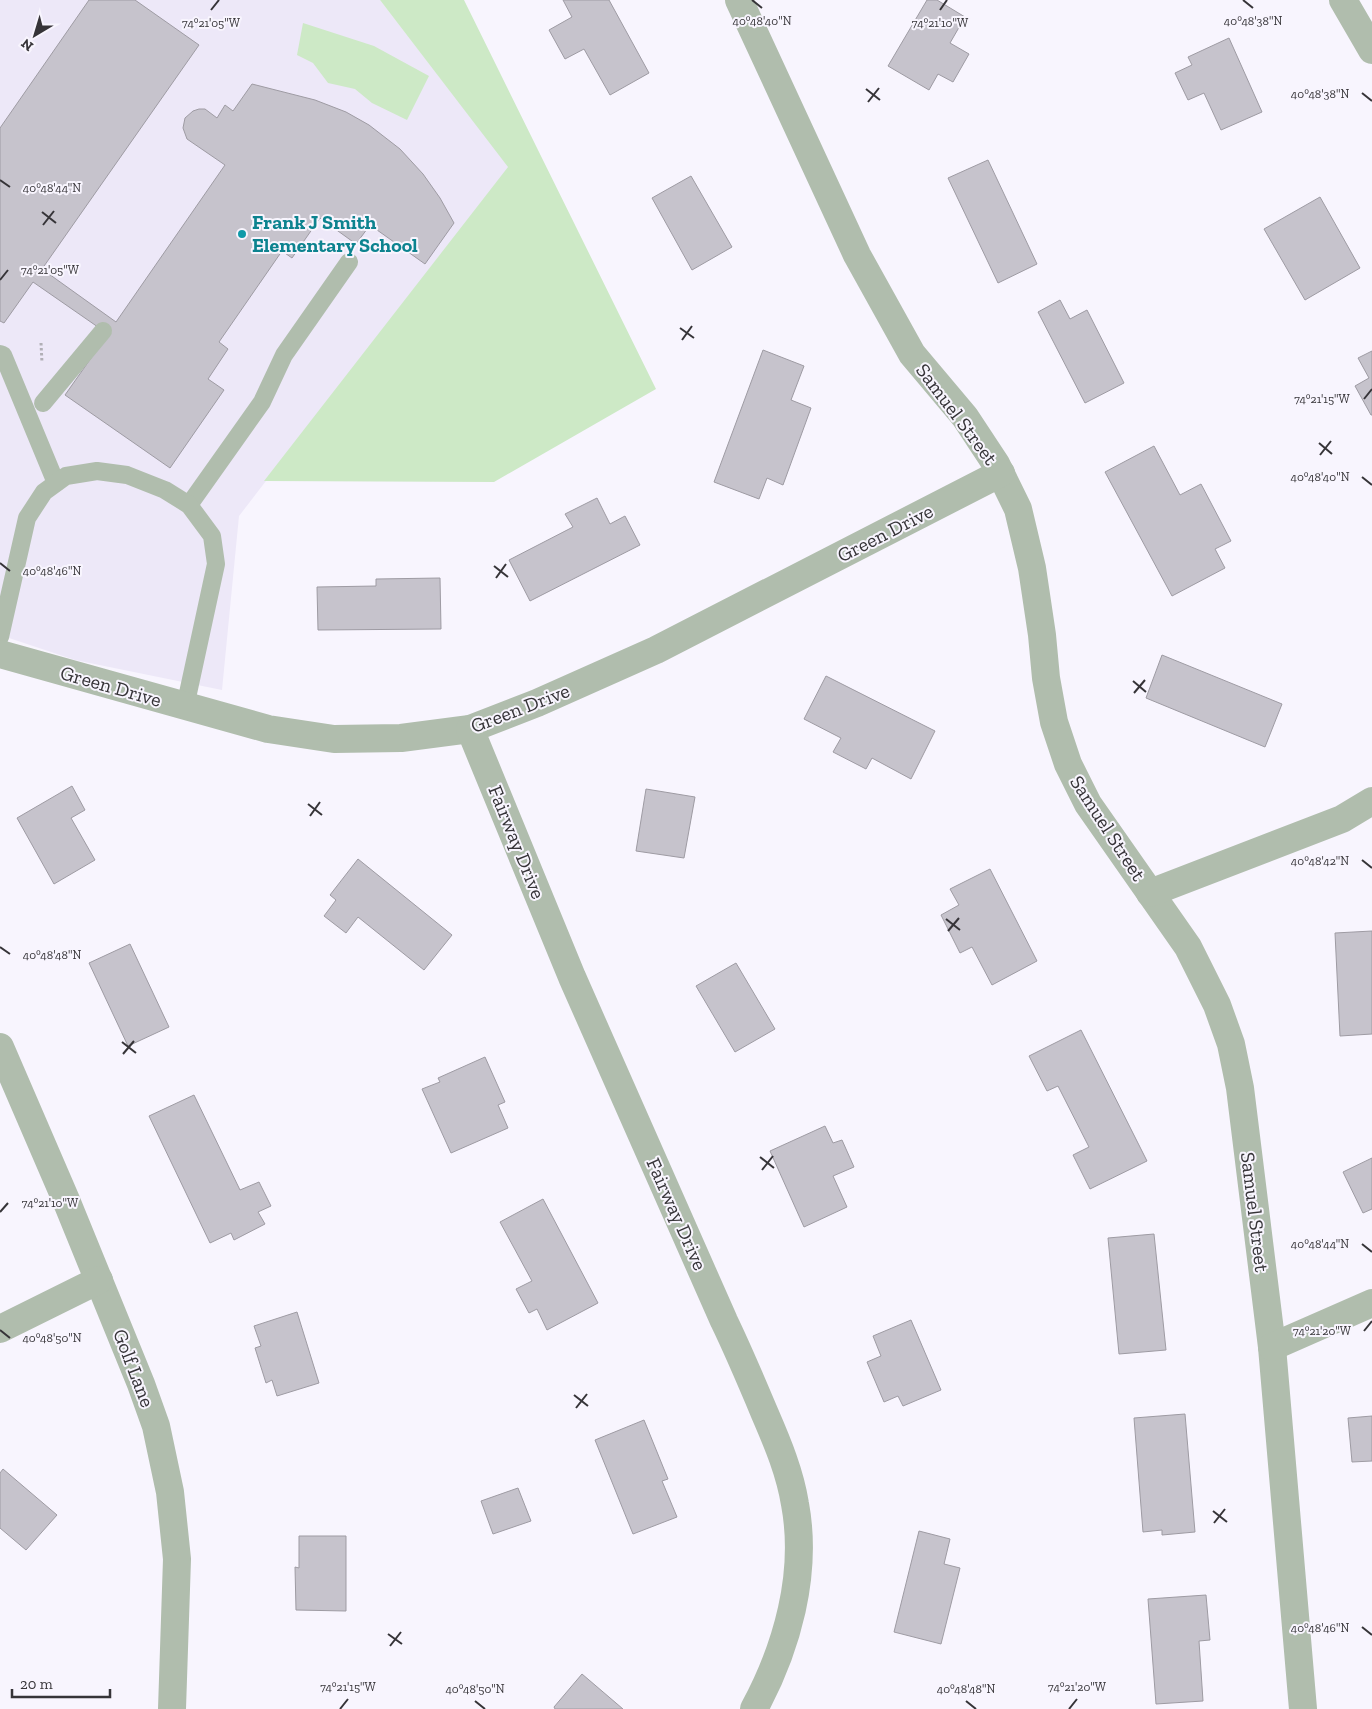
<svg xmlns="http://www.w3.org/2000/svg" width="1372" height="1709" viewBox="0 0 1372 1709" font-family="'Zilla Slab',serif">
	<rect width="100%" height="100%" fill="#f8f5fe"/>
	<polygon fill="#ede8f8" points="0,0 380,0 509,167 239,516 222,690 75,660 0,635"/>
	<g fill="#cde9c6">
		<polygon points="380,0 464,0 656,389 494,482 264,481 508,167"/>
		<polygon points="303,23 374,46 429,76 407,120 372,103 355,89 328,83 313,63 297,55"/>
	</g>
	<g fill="#c6c3cc" stroke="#9e9ba3">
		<polygon points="89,0 135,0 199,45 42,269 116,322 225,165 187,139 183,128 185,118 193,111 199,109 205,109 217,118 225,105 233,111 252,84 315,100 346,112 369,125 400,149 423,174 440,198 454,223 425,264 370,225 356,244 320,218 292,258 282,251 219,342 228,349 208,379 224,390 170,468 65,395 108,334 33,282 4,323 0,321 0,128"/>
		<polygon points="563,0 609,0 649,73 610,95 584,49 565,59 549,30 572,17"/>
		<polygon points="927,0 937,0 965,17 950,43 969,54 953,82 938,74 929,90 888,66"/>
		<polygon points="1229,38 1262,112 1221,130 1204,93 1188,100 1175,73 1192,65 1188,57"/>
		<polygon points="988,160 1037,264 998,283 948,178"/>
		<polygon points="691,176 732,247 692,270 652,198"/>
		<polygon points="1320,197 1360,268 1305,300 1264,229"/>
		<polygon points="1060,300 1070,319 1087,310 1124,383 1085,403 1038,312"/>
		<polygon points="763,350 804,366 791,400 811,408 783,485 767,478 759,499 714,482"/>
		<polygon points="1372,351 1372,415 1371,415 1355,386 1369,378 1358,358"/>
		<polygon points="1154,446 1180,495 1201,484 1231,541 1215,549 1225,568 1172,596 1105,472"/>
		<polygon points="597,498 610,524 625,516 640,545 530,601 509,560 573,527 565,514"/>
		<polygon points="440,578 441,629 318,630 317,587 376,586 376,579"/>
		<polygon points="1162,655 1282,704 1265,747 1146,698"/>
		<polygon points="826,676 935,731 911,779 872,758 866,769 833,752 841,738 804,719"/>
		<polygon points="72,786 85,810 71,818 95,860 54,884 17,818"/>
		<polygon points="646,789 695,797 684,858 636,851"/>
		<polygon points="358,859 452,935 424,970 358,917 346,933 324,916 336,900 330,895"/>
		<polygon points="990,869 1037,961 992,985 972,947 960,953 941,915 959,905 950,889"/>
		<polygon points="1372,931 1372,1034 1340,1036 1335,933"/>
		<polygon points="130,944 169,1027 128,1046 89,963"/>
		<polygon points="736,963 775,1029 735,1052 696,986"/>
		<polygon points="1081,1030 1147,1161 1090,1189 1073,1155 1089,1147 1058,1086 1047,1091 1029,1056"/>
		<polygon points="485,1057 505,1102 498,1105 508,1128 451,1153 422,1089 440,1082 438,1078"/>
		<polygon points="194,1095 240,1190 259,1182 271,1206 258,1212 265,1224 234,1240 231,1233 210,1243 149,1116"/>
		<polygon points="825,1126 833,1143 842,1140 854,1167 833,1176 847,1207 804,1227 770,1151"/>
		<polygon points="1372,1158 1372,1209 1363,1213 1343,1172"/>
		<polygon points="543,1199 598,1303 547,1330 537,1309 529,1313 516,1289 532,1281 500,1222"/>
		<polygon points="1154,1234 1166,1350 1119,1354 1108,1238"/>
		<polygon points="297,1312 319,1383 277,1396 272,1380 266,1383 255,1348 261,1346 254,1326"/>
		<polygon points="911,1320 941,1390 903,1406 898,1396 884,1402 867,1362 881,1356 873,1336"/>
		<polygon points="1185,1414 1195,1532 1162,1535 1162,1530 1143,1532 1134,1418"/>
		<polygon points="1372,1416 1372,1461 1352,1462 1348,1418"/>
		<polygon points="644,1420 668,1479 662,1481 677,1517 633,1534 595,1440"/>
		<polygon points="3,1469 57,1515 26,1550 0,1528 0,1473"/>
		<polygon points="518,1488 531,1521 493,1534 481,1501"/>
		<polygon points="919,1531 950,1539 944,1564 960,1568 941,1644 894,1632"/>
		<polygon points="299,1536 346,1536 346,1611 296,1610 295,1567 299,1568"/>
		<polygon points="1206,1595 1210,1640 1199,1641 1203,1701 1156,1704 1148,1599"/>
		<polygon points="582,1674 623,1709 555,1709 554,1707"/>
	</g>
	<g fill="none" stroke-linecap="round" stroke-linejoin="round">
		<polyline stroke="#b1afb6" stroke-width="3" stroke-dasharray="2.5 2.5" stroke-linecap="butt" points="41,343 42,363"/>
		<g stroke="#b0bdad" stroke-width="18">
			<polyline points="0,354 3,355 56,483"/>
			<polyline points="43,403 103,331"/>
			<polyline points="189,505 262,402 284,355 349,262"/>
			<polyline points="0,637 27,518 44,492 66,476 97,471 127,475 165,490 189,505 212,536 216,564 185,707"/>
		</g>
		<g stroke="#b0bdad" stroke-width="28">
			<polyline points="739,0 857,255 912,354 965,417 996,464 1018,509 1032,568 1042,635 1046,678 1054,722 1068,764 1088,804 1188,947 1217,1005 1231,1044 1240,1088 1272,1347 1303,1709"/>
			<polyline points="1343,0 1372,50"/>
			<polyline points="0,654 268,729 334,739 401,738 470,729 537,703 656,650 1001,473"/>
			<path d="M470,729L572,977L724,1321C739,1352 752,1383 765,1414C778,1444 790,1473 795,1504C808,1574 787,1648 754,1709"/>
			<polyline points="1150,893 1342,819 1372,801"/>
			<polyline points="0,1047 66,1200 141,1384 156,1426 170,1492 177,1559 172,1709"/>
			<polyline points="0,1329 99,1280"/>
			<polyline points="1272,1347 1372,1303"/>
		</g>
	</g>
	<path fill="none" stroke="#363438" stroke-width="2" d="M752,0L762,8M1243,0L1253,8M211,10L219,0M940,10L947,0M866,89L880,100M1362,93L1372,101M868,102L879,88M0,180L10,187M42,212L56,223M43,225L54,211M0,280L8,270M680,328L694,338M682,340L692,326M1364,399L1372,389M1319,443L1332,454M1320,455L1331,441M1362,477L1372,485M0,563L10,571M494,566L508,577M496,578L506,564M1133,681L1146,692M1134,693L1145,680M308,804L322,815M310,816L320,802M1362,860L1372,868M946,919L960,930M948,931L959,918M0,947L10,954M122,1042L136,1053M123,1054L134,1041M760,1157L774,1168M762,1170L773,1156M0,1212L8,1203M1362,1244L1372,1252M0,1330L10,1338M1364,1331L1372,1321M574,1395L588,1406M576,1408L587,1394M1213,1511L1227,1522M1214,1523L1225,1509M1362,1627L1372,1635M388,1634L402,1644M390,1646L401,1632M475,1701L485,1709M966,1701L976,1709M340,1709L348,1699M1069,1709L1077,1699"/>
	<circle fill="#0f9aa8" stroke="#f8f5fe" stroke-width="2" cx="242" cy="234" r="5"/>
	<g text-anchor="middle" stroke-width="4" stroke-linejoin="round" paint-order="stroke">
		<g font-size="20" font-weight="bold" fill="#0d838f" stroke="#f8f5fe" text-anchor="start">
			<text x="252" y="229">Frank J Smith<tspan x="252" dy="23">Elementary School</tspan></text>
		</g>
		<g font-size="20" fill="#363438" stroke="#f8f5fe">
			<text transform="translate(957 414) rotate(53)" y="7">Samuel Street</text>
			<text transform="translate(885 533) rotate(-27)" y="7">Green Drive</text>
			<text transform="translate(111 686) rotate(16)" y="7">Green Drive</text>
			<text transform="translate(520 708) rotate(-21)" y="7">Green Drive</text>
			<text transform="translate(1108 828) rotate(57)" y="7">Samuel Street</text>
			<text transform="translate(517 842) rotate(68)" y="7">Fairway Drive</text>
			<text transform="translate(1255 1212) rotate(83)" y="7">Samuel Street</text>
			<text transform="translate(677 1214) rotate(66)" y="7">Fairway Drive</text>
			<text transform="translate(134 1368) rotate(69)" y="7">Golf Lane</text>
		</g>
	</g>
	<g font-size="12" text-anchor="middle" fill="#363438" stroke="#f8f5fe" stroke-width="4" stroke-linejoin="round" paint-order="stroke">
		<text x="1253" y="25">40°48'38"N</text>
		<text x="762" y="25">40°48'40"N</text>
		<text x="211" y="27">74°21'05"W</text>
		<text x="940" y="27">74°21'10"W</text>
		<text x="1320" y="98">40°48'38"N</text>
		<text x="52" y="192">40°48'44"N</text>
		<text x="50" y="274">74°21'05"W</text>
		<text x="1322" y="403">74°21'15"W</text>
		<text x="1320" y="481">40°48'40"N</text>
		<text x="52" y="575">40°48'46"N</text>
		<text x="1320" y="865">40°48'42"N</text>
		<text x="52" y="959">40°48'48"N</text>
		<text x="50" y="1207">74°21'10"W</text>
		<text x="1320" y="1248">40°48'44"N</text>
		<text x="1322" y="1335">74°21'20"W</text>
		<text x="52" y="1342">40°48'50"N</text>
		<text x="1320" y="1632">40°48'46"N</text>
		<text x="348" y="1691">74°21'15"W</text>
		<text x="1077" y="1691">74°21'20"W</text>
		<text x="475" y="1693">40°48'50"N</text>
		<text x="966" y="1693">40°48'48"N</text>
	</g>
	<g transform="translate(35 35) rotate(218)" stroke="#f8f5fe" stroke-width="4" paint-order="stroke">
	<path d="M0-4L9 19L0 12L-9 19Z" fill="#363438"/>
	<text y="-8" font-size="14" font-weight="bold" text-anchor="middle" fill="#363438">N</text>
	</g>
	<path d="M12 1689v8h98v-8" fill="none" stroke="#363438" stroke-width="2.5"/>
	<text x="20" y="1689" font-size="15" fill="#363438" stroke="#f8f5fe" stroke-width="4" paint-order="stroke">20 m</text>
</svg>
